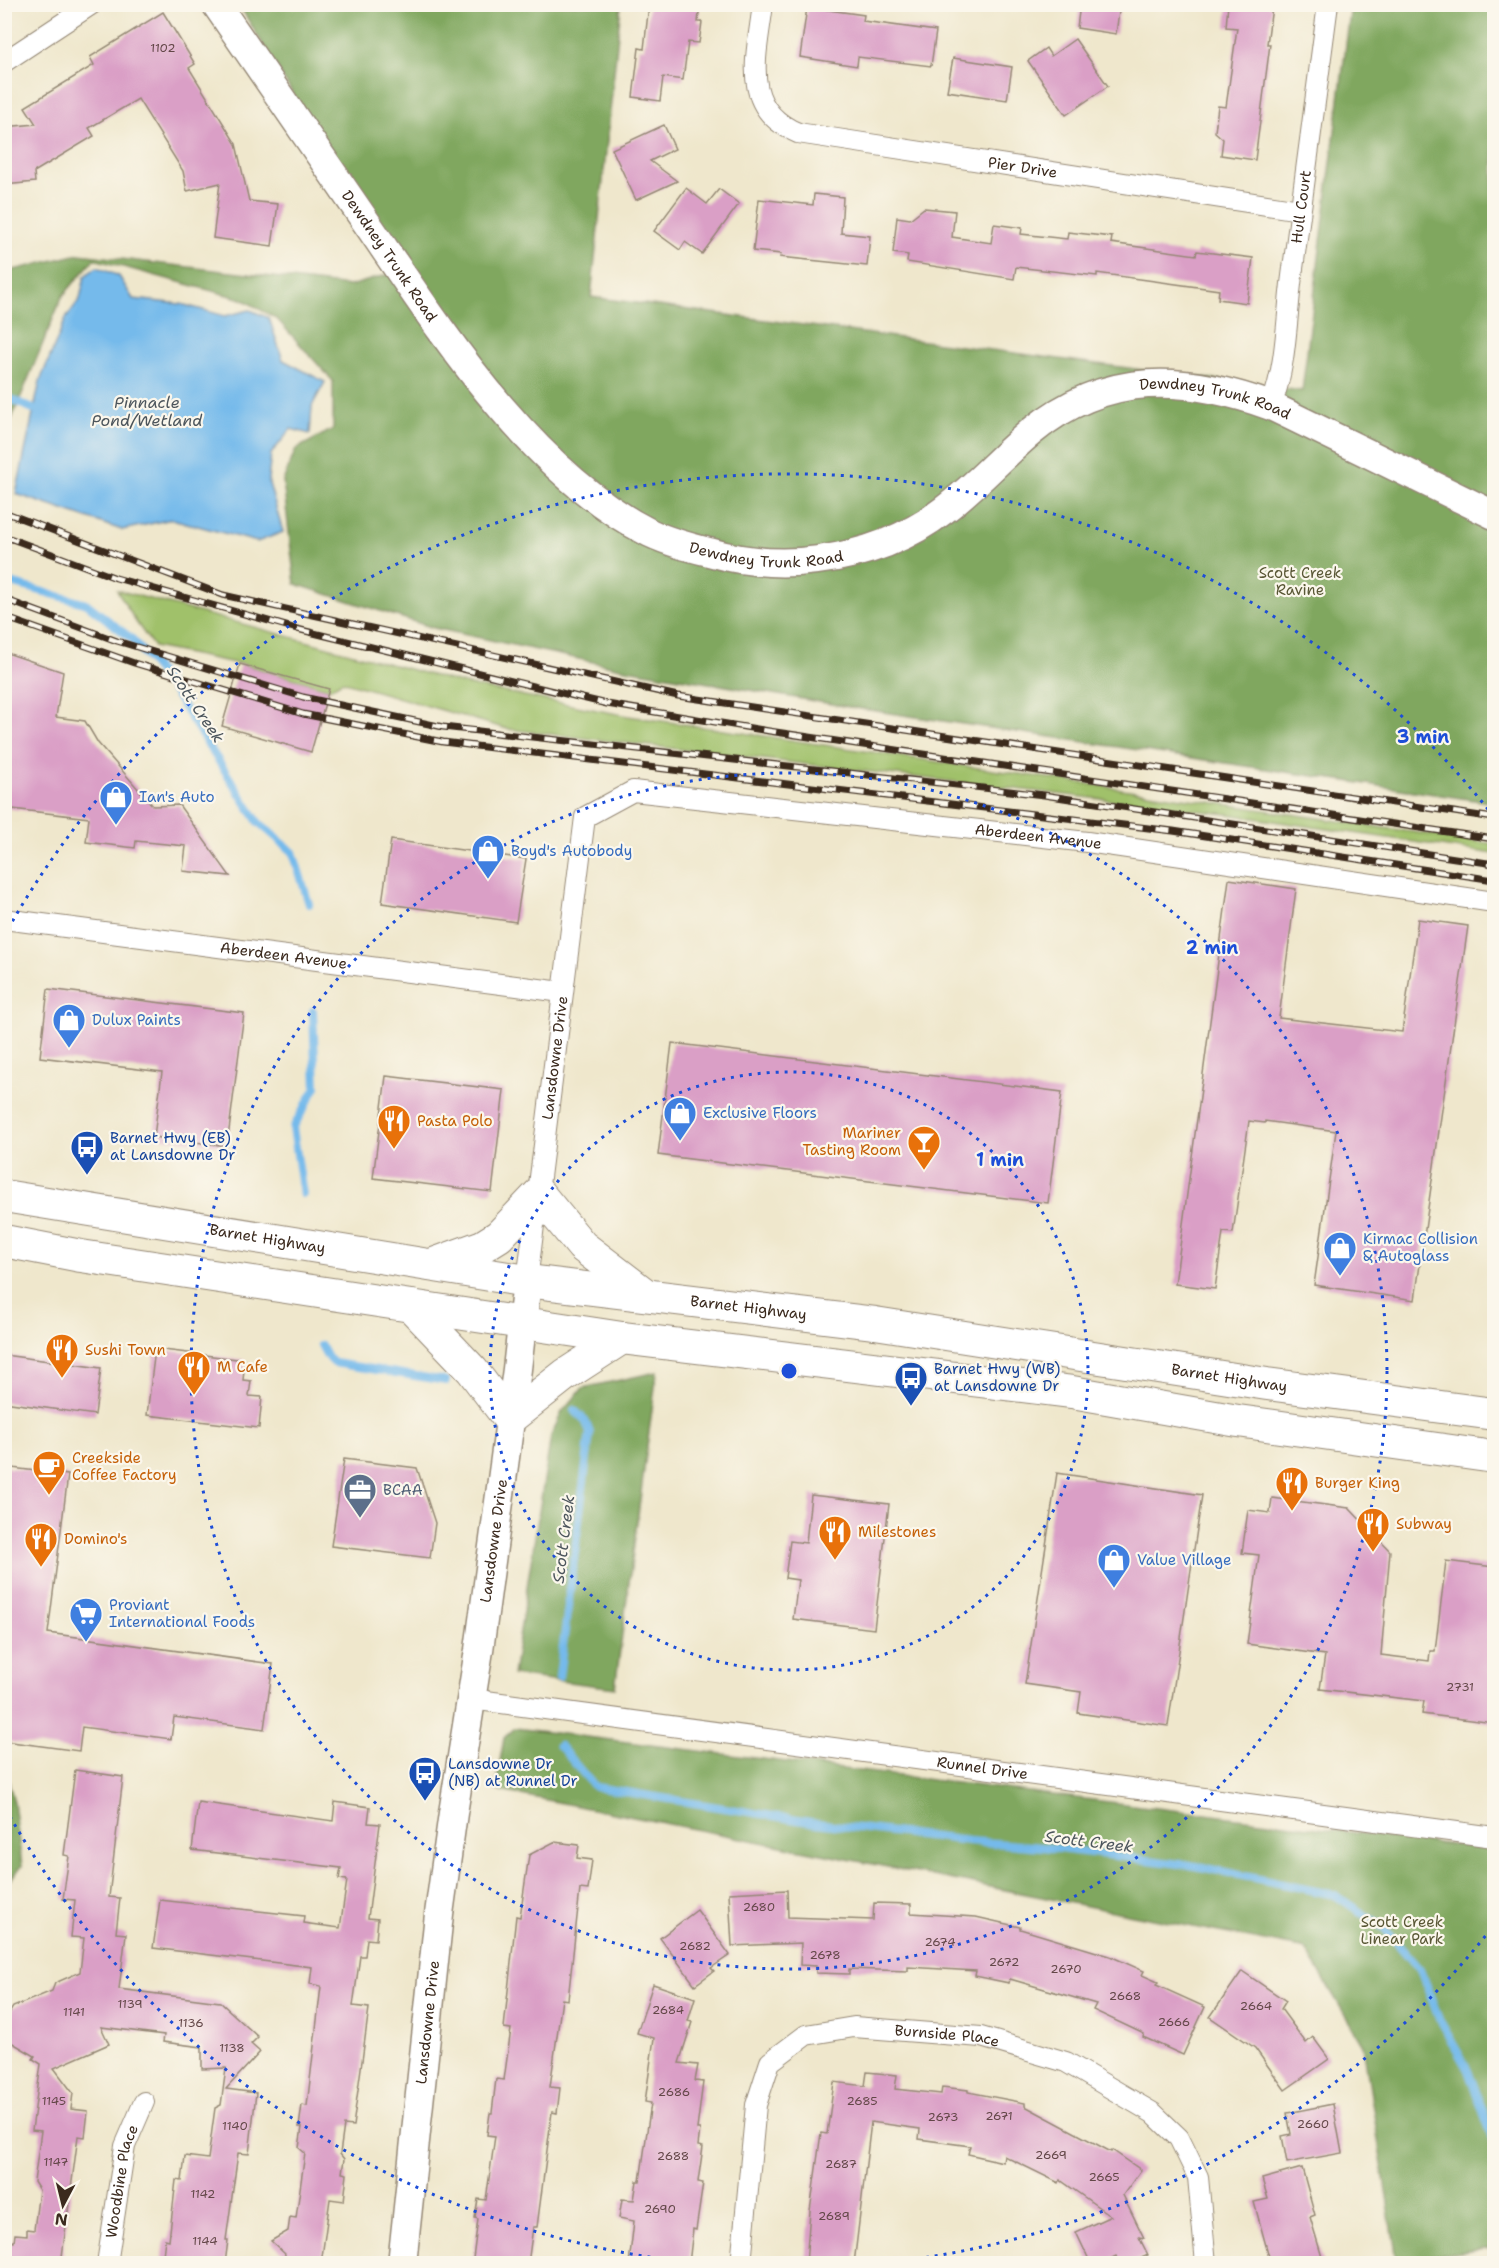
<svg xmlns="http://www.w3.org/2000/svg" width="1499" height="2268" viewBox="0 0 1499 2268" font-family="'Shantell Sans',sans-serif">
	<rect width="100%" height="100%" fill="#fbf7ec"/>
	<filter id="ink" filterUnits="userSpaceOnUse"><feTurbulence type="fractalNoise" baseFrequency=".0167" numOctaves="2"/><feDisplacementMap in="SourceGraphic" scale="12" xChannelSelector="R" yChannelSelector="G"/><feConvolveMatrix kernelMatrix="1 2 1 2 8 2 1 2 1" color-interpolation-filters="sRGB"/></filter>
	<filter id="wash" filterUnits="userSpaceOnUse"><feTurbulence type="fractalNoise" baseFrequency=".008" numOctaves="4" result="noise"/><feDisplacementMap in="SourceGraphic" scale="24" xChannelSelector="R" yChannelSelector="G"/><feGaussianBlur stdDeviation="1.35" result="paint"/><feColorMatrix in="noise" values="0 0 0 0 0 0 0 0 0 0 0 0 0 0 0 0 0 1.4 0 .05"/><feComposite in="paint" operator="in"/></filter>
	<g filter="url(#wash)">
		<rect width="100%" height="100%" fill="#efe7cc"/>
		<polygon fill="#a0c16a" stroke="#6e7644" stroke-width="1.5" points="117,590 468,685 628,716 1494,844 1494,854 1227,814 507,729 342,681 329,689 240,664 154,647 136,622"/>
		<g fill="#80a75e" stroke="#5e683e" stroke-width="1.5">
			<polygon points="239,5 621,5 591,297 1302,391 1351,5 1494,5 1494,803 849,707 621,668 434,628 295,584 283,481 296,449 333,429 333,381 277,319 242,299 94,259 62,297 5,435 5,272 79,254 350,286 400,271"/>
			<polygon points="657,1372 615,1688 513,1675 551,1436 562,1412 583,1388"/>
			<polygon points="515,1728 1494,1850 1494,2248 1397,2260 1363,2045 1306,1949 495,1790 504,1738"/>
			<polygon points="5,1775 7,1776 14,1802 22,1866 5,1885"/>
		</g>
		<polygon fill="#74baeb" stroke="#587284" stroke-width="1.5" points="97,267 119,276 133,299 181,304 225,316 250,310 269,318 283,360 325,382 312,406 310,434 291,429 271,454 268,480 283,532 257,542 172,519 122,530 16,494 40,381 66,318 80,299 85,276"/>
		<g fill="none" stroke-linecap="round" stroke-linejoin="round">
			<g stroke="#74baeb" stroke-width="8">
				<polyline points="4,396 33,409"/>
				<polyline points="4,581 87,604 132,639 170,686 258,822 293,852 309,904"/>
				<polyline points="303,1194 293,1128 316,1087 313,1011"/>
				<polyline points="321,1345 327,1356 334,1363 446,1381"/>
				<polyline points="559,1677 590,1433 585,1420 574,1410"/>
				<polyline points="559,1745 595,1787 816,1823 969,1841 1043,1847 1196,1866 1335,1895 1384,1928 1420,1970 1440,2021 1468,2070 1494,2141"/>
			</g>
		</g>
		<g id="blocks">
			<g fill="#da9fc6">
				<polygon points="649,4 700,4 698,22 702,22 699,43 688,42 683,80 663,77 660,101 633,97 639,48 644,49"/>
				<polygon points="1080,4 1120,4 1116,34 1077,28"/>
				<polygon points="1228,4 1269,4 1268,6 1272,7 1267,44 1270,44 1255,160 1221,155 1223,139 1215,132 1218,106 1226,107 1237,28 1226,27"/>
				<polygon points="807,7 864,15 863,21 936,31 931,66 858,57 857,66 800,57"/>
				<polygon points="163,12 195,64 189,68 236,144 249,201 278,204 272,246 213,238 220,183 187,191 183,171 138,99 89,128 94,136 34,172 35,182 4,185 4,127 36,124 25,107 94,65 90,57"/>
				<polygon points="1075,39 1108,86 1066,115 1028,61 1046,48 1051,56"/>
				<polygon points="953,58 1012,67 1007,100 947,91"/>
				<polygon points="664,125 675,149 650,161 677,181 636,200 612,149"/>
				<polygon points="686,188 707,204 719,189 739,204 702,254 685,242 680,250 654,231"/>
				<polygon points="814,194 843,197 841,233 870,236 867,266 780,257 781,254 753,251 759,199 813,205"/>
				<polygon points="924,208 955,211 952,237 991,243 994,224 1022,228 1021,234 1067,239 1068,232 1112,237 1111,243 1196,255 1197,251 1253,258 1247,303 1218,299 1219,290 1097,273 1097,276 1016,267 1014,279 907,262 908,255 893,253 897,217 910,219"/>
				<polygon points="4,652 63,672 56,717 85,721 98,743 153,806 179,805 230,876 183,871 186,846 136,841 135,848 86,842 89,818 4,808"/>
				<polygon points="240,664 329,689 311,752 222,726"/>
				<polygon points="391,840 526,859 516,922 382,903"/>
				<polygon points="1229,879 1296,889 1279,1018 1402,1032 1418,919 1468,926 1415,1300 1314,1285 1336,1131 1265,1121 1265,1123 1249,1121 1233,1233 1223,1232 1215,1289 1175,1284"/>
				<polygon points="48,989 244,1013 227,1146 154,1137 162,1072 40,1057"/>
				<polygon points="672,1043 1062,1092 1048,1203 658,1155"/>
				<polygon points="386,1076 504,1090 492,1192 373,1178"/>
				<polygon points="155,1349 245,1360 243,1380 251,1381 249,1396 262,1397 259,1428 147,1415"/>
				<polygon points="4,1355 101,1368 95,1415 4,1402"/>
				<polygon points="344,1459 417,1468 435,1523 430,1558 331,1546"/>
				<polygon points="4,1467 68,1475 48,1633 273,1664 264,1729 174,1717 171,1739 82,1727 79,1751 4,1741"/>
				<polygon points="1057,1473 1202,1495 1168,1726 1078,1713 1081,1692 1025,1684"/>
				<polygon points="811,1495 889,1504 874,1629 793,1619 798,1580 785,1578 790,1541 806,1543"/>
				<polygon points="1272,1498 1349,1508 1390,1551 1381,1655 1429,1661 1430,1651 1435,1651 1446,1561 1494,1567 1494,1723 1422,1714 1424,1701 1320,1689 1325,1655 1247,1644 1259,1555 1242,1553 1248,1510 1270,1513"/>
				<polygon points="75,1770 123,1777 109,1897 120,1898 116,1933 126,1934 119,1989 220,2002 258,2037 251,2044 260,2052 226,2089 256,2093 249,2154 238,2153 226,2240 228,2240 225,2264 162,2264 165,2239 169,2240 176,2180 182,2181 185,2156 208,2159 215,2108 221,2105 226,2068 202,2069 202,2047 163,2042 164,2035 101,2027 109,2044 54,2068 73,2093 71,2109 88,2111 85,2137 78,2136 61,2264 4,2264 4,2241 14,2242 15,2234 27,2235 27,2229 34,2230 39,2190 34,2182 41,2131 32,2130 41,2064 33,2059 35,2056 4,2038 4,2021 13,2007 52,1991 55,1983 80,1972 84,1938 71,1937 75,1900 63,1899 69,1856 64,1855"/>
				<polygon points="198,1802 333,1821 335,1802 370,1807 368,1823 380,1824 368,1918 378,1919 376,1940 367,1939 365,1956 360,1956 353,2006 369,2008 362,2061 353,2126 344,2125 340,2154 344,2159 342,2173 347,2174 344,2201 330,2199 321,2264 284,2264 285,2254 271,2241 288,2231 290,2217 296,2218 305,2153 299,2148 302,2127 299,2127 302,2105 307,2106 321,1986 310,1984 312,1967 153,1948 160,1900 304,1916 303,1923 340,1928 347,1880 339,1879 341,1868 192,1850"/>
				<polygon points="554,1842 579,1845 577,1858 592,1860 588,1890 580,1889 568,2000 562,1999 550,2087 560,2088 557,2113 552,2112 537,2227 533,2227 528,2264 479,2264 479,2260 473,2259 478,2219 475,2218 478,2199 486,2200 495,2136 487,2135 490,2113 492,2113 496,2079 504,2080 511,2029 504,2028 516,1916 520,1917 529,1855"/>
				<polygon points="787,1890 788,1917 873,1920 874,1903 911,1904 911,1913 976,1917 1020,1927 1020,1929 1110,1956 1144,1971 1142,1975 1158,1982 1156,1985 1205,2007 1183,2055 1143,2037 1144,2034 1093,2010 1096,2004 1010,1979 1009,1983 975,1976 976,1971 908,1967 908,1971 849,1969 849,1974 816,1973 816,1966 800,1965 801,1943 732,1946 729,1893"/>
				<polygon points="697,1910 730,1955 711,1968 714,1971 695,1985 660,1938"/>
				<polygon points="1242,1971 1286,2001 1281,2009 1306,2043 1313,2037 1329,2059 1285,2090 1255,2048 1210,2017"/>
				<polygon points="653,1984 695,1998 688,2021 692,2022 679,2063 698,2065 695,2081 703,2082 697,2129 700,2129 698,2146 703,2147 698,2182 703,2183 696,2230 693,2229 689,2264 629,2264 634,2221 619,2218 622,2199 634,2200 637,2181 640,2181 651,2103 645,2102 654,2038 637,2033"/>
				<polygon points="867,2072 897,2075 895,2089 941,2094 942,2087 968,2090 968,2092 1025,2103 1025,2106 1111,2152 1112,2150 1141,2170 1123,2195 1144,2238 1139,2237 1148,2255 1129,2264 1119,2264 1116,2256 1100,2264 1091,2264 1076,2232 1111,2216 1060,2180 1059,2183 1004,2156 1003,2162 968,2154 970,2146 919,2139 920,2129 871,2122 854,2264 806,2264 810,2211 821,2133 827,2134 834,2082 865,2086"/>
				<polygon points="1333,2104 1342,2153 1287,2163 1282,2136 1291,2134 1287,2113"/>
				<polygon points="1302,2168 1315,2215 1310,2217 1324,2264 1271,2264 1254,2202 1268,2199 1262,2179"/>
			</g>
		</g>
	</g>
	<g filter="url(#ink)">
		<use href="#blocks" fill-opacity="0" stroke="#958875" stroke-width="1.5"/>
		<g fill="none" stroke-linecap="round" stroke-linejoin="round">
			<g stroke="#958875" stroke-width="22">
				<g id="street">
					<path id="s1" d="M763,4C757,56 739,108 798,133L1300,210"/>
					<polyline points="4,62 92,4"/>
					<path id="s2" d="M1271,406C1287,364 1286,320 1292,276C1304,186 1316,95 1328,4"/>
					<path id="s3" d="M4,919L562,992"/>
					<path id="s4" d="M527,1281L585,817L633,791L1087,842L1494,902"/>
					<path id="s5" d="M471,1699L1494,1837"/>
					<path id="s6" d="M107,2264L125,2146L144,2102"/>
					<path id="s7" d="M741,2264L756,2105L770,2062L806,2035L854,2027L981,2037L1066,2062L1153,2113L1179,2138L1198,2177L1206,2264"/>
				</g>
			</g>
			<g stroke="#958875" stroke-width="31">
				<g id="secondary">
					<path id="s8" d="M216,4C268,80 320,156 373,232C444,336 534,475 650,533C669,542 689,547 709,552C744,562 782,565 818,560C864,554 907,539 944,510C976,486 1001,457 1031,432C1106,370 1186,375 1271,406L1494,515"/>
					<path id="s9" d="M402,2264L439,1914L453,1813L479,1650L517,1369L527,1281"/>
				</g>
			</g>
			<g stroke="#958875" stroke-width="34">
				<g id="primary">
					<path id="s10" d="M4,1196L527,1281L875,1323L1267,1384L1494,1414"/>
					<polyline points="4,1241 81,1256 622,1338 1072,1392 1238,1421 1494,1457"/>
					<polyline points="431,1265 483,1246 499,1236 539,1194 582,1246 646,1295"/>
					<polyline points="411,1306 472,1370 509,1419 565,1375 622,1338"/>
				</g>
			</g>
			<use href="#street" stroke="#fff" stroke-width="20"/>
			<use href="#secondary" stroke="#fff" stroke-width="28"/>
			<use href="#primary" stroke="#fff" stroke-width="32"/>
			<g stroke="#3b2a1e" stroke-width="7">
				<g id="rail">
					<polyline points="4,512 223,595 678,696 1494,818"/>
					<polyline points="4,536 116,578 297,629 607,704 769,731 1494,839"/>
					<polyline points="4,599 117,641 303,697 443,727 1044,795 1494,864"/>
					<polyline points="4,617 134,663 303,714 443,742 1173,831 1494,880"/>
				</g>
			</g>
			<use href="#rail" stroke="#fbf7ec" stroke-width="4.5" stroke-dasharray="14" stroke-linecap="butt"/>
		</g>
	</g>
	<g fill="none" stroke="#1d4ed8" stroke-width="3" stroke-dasharray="3 6">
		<circle cx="789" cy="1371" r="299"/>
		<circle cx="789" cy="1371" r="598"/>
		<path d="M1491 1929A897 897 0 0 1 883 2263M695 2263A897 897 0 0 1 8 1813M8 929A897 897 0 0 1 1491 813"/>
	</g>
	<defs>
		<g id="shop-pin" transform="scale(1.725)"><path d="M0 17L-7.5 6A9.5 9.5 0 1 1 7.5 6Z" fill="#3f7fe0" stroke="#fbf7ec"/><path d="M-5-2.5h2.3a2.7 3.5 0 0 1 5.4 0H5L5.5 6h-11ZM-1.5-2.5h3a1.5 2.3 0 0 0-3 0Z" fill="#fff"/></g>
		<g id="restaurant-pin" transform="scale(1.725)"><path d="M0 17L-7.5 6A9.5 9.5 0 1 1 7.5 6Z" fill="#e8710a" stroke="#fbf7ec"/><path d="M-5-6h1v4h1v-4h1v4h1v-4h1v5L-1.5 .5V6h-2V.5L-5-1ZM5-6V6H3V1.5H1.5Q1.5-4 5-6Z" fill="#fff"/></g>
		<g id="bar-pin" transform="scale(1.725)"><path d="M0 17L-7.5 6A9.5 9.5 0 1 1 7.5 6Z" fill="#e8710a" stroke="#fbf7ec"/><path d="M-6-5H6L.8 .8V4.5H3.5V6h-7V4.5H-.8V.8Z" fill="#fff"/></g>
		<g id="bus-pin" transform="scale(1.725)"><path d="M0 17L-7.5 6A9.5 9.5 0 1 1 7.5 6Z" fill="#1a4fb4" stroke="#fbf7ec"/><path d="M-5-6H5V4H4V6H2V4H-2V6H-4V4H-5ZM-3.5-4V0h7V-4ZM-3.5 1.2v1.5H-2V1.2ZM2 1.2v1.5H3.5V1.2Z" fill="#fff"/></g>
		<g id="cafe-pin" transform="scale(1.725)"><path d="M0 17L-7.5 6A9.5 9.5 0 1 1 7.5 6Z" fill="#e8710a" stroke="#fbf7ec"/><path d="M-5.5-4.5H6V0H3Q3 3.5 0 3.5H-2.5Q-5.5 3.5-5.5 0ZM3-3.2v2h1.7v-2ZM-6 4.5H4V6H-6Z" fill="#fff"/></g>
		<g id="office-pin" transform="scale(1.725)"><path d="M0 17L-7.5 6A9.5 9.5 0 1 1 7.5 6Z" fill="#5c6f8a" stroke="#fbf7ec"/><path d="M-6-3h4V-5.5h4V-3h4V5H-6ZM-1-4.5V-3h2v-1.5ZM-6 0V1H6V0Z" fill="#fff"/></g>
		<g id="supermarket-pin" transform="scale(1.725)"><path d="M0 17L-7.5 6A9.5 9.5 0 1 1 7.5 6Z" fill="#3f7fe0" stroke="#fbf7ec"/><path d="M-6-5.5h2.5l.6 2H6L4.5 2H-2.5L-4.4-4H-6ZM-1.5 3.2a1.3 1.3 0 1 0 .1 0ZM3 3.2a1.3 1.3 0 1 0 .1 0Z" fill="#fff"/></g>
	</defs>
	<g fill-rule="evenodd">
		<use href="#shop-pin" x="116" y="797"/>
		<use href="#shop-pin" x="488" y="851"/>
		<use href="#shop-pin" x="69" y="1020"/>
		<use href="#shop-pin" x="680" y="1113"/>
		<use href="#restaurant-pin" x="394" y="1121"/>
		<use href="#bar-pin" x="924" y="1142"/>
		<use href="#bus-pin" x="87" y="1147"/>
		<use href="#shop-pin" x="1340" y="1248"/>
		<use href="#restaurant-pin" x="62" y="1350"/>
		<use href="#restaurant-pin" x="194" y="1367"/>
		<use href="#bus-pin" x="911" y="1378"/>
		<use href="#cafe-pin" x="49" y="1467"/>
		<use href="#restaurant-pin" x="1292" y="1483"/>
		<use href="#office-pin" x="360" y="1490"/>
		<use href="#restaurant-pin" x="1373" y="1524"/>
		<use href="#restaurant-pin" x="835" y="1532"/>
		<use href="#restaurant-pin" x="41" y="1539"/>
		<use href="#shop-pin" x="1114" y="1560"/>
		<use href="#supermarket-pin" x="86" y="1614"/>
		<use href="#bus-pin" x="425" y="1773"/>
	</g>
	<g text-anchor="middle" stroke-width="4.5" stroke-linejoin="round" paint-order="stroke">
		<g font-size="12" fill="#634748">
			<text x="163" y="52">1102</text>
			<text x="1460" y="1691">2731</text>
			<text x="759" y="1911">2680</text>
			<text x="940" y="1946">2674</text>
			<text x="695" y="1950">2682</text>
			<text x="825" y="1959">2678</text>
			<text x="1004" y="1966">2672</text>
			<text x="1066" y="1973">2670</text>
			<text x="1125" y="2000">2668</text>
			<text x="130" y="2008">1139</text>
			<text x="1256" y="2010">2664</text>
			<text x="668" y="2014">2684</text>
			<text x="74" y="2016">1141</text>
			<text x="1174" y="2026">2666</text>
			<text x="191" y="2027">1136</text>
			<text x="232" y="2052">1138</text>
			<text x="674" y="2096">2686</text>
			<text x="54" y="2105">1145</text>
			<text x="862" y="2105">2685</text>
			<text x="999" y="2120">2671</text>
			<text x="943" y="2121">2673</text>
			<text x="1313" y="2128">2660</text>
			<text x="235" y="2130">1140</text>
			<text x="1051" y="2159">2669</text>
			<text x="673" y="2160">2688</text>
			<text x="56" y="2166">1147</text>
			<text x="841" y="2168">2687</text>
			<text x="1104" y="2181">2665</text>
			<text x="203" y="2198">1142</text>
			<text x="660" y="2213">2690</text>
			<text x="834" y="2220">2689</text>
			<text x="205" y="2245">1144</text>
		</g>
		<g font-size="15" fill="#3b2a1e" stroke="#fbf7ec">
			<text dy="5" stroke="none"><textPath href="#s1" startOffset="375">Pier Drive</textPath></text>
			<text dy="5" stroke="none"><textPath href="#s2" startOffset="202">Hull Court</textPath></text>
			<text dy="5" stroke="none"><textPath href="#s8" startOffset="306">Dewdney Trunk Road</textPath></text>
			<text dy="5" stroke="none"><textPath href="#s8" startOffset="1314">Dewdney Trunk Road</textPath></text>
			<text dy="5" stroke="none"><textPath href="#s8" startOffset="810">Dewdney Trunk Road</textPath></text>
			<text dy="5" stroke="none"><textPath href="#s4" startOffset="930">Aberdeen Avenue</textPath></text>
			<text dy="5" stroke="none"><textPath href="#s3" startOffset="282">Aberdeen Avenue</textPath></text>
			<text dy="5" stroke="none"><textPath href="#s4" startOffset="225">Lansdowne Drive</textPath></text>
			<text dy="5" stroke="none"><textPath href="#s10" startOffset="267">Barnet Highway</textPath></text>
			<text dy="5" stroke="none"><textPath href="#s10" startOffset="753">Barnet Highway</textPath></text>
			<text dy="5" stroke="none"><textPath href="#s10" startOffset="1239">Barnet Highway</textPath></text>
			<text dy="5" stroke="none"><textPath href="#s9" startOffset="729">Lansdowne Drive</textPath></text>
			<text dy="5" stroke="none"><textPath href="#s5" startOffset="516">Runnel Drive</textPath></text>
			<text dy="5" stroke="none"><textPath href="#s9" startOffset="243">Lansdowne Drive</textPath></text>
			<text dy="5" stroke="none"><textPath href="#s7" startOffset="392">Burnside Place</textPath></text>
			<text dy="5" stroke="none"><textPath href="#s6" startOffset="84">Woodbine Place</textPath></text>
		</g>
		<g font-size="15" fill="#595735" stroke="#fbf7ec">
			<text x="1300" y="578">Scott Creek<tspan x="1300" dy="17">Ravine</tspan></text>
			<text x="1402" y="1927">Scott Creek<tspan x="1402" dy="17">Linear Park</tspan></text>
		</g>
		<g font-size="15" fill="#366cbe" stroke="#fbf7ec" text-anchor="start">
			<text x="139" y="802">Ian's Auto</text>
			<text x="511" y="856">Boyd's Autobody</text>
			<text x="92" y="1025">Dulux Paints</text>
			<text x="703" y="1118">Exclusive Floors</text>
			<text x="1363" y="1244">Kirmac Collision<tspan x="1363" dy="17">&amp; Autoglass</tspan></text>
			<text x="1137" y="1565">Value Village</text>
			<text x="109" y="1610">Proviant<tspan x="109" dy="17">International Foods</tspan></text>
		</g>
		<g font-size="15" fill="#c56008" stroke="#fbf7ec" text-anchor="start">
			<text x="417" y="1126">Pasta Polo</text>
			<text x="901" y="1138" text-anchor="end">Mariner<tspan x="901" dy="17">Tasting Room</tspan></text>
			<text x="85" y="1355">Sushi Town</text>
			<text x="217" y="1372">M Cafe</text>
			<text x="72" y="1463">Creekside<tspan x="72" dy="17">Coffee Factory</tspan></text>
			<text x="1315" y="1488">Burger King</text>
			<text x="1396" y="1529">Subway</text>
			<text x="858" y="1537">Milestones</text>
			<text x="64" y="1544">Domino's</text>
		</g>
		<g font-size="15" fill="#164399" stroke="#fbf7ec" text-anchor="start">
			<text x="110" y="1143">Barnet Hwy (EB)<tspan x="110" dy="17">at Lansdowne Dr</tspan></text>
			<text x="934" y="1374">Barnet Hwy (WB)<tspan x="934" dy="17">at Lansdowne Dr</tspan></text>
			<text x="448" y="1769">Lansdowne Dr<tspan x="448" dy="17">(NB) at Runnel Dr</tspan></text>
		</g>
		<g font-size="15" fill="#4e5e75" stroke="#fbf7ec" text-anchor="start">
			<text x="383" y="1495">BCAA</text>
		</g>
		<g font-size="16" font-style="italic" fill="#4c555c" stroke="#fbf7ec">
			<text x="147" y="408">Pinnacle<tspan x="147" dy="18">Pond/Wetland</tspan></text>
			<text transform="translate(196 704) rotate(56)" y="6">Scott Creek</text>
			<text transform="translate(563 1539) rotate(-83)" y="6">Scott Creek</text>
			<text transform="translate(1089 1841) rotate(7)" y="6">Scott Creek</text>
		</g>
	</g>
	<circle cx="789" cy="1371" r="9" fill="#1d4ed8" stroke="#fbf7ec" stroke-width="3"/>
	<g font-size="18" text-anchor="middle" font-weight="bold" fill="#1d4ed8" stroke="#fbf7ec" stroke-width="4.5" stroke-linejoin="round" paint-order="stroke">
		<text x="1423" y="743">3 min</text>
		<text x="1212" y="954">2 min</text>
		<text x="1000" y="1166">1 min</text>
	</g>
	<rect width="1499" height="2268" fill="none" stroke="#fbf7ec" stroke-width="24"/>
	<g transform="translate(63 2205) rotate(187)" stroke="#fbf7ec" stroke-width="4.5" paint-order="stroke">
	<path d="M0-4.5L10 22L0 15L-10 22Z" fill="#3b2a1e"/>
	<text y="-9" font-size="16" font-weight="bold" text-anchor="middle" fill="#3b2a1e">N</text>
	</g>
</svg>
